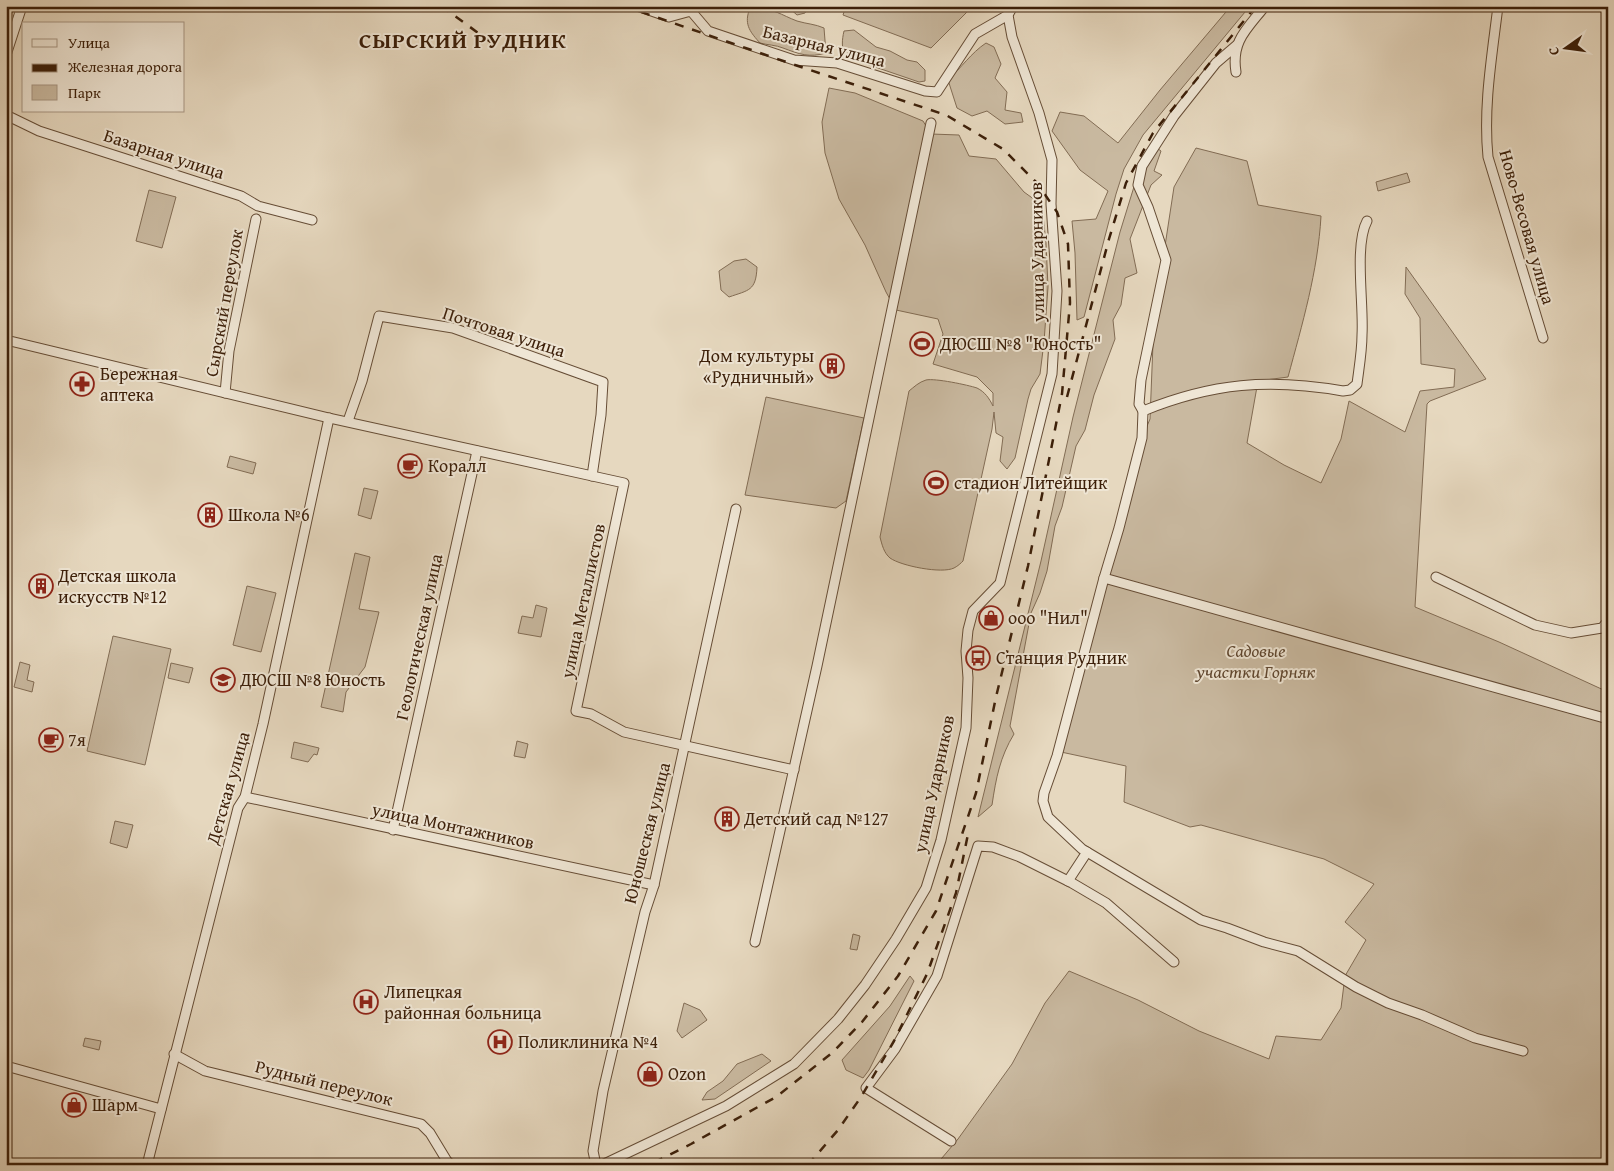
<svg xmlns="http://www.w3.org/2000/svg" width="1614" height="1171" viewBox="0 0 1614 1171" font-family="'Gentium Book Plus',serif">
	<rect width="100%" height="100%" fill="#e6d8bf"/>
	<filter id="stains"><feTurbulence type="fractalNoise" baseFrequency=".004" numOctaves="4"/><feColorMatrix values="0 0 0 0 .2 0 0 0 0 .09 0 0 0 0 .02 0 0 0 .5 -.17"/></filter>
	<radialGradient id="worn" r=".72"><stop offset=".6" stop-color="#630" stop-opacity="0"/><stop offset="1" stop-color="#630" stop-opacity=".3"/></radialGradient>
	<g fill="#c9b9a0" stroke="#826c54">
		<polygon points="787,6 809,6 805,13 797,15"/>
		<polygon points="846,6 973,6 931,48 843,15"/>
		<polygon points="1231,6 1250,6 1143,135 1124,169 1116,194 1084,317 1077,320 1075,253 1072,221 1096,219 1108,191 1080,170 1052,131 1060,112 1084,116 1118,143 1160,90"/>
		<path d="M755,9C774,8 781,15 797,21C807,24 815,24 824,28L826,53C809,58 799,54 783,48C776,45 767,45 760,43C751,33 744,25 749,11Z"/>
		<path d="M854,30L876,47L890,51L907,60L917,62L925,70V81L919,82L846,57C841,48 842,40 844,31Z"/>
		<path d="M986,43L994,47L1001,64L995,78L1007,92L1005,110L1021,113L1023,122L1005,124L987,111L972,116L957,108L948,80C961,68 971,53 986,43Z"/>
		<path d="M829,88L855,93L923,121L931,134L959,135L969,156L996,159L1024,192L1042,205L1046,243L1048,287L1044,342L1040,374L1031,389L1028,399L1015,458L1007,469L1000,461L1003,437L996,433L994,412L992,429L963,561C961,563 958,566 954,568C942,574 901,566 890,558C884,553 882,545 880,537L909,391C914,387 919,382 926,380C935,378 968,385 977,388C985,392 989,398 993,406V393L977,377L933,364L943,334L938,319L896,310L886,292L865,245L839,199L825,153L822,122Z"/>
		<path d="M1157,148L1161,151L1154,171L1162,175L1151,185L1130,239L1137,273L1125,278L1121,305L1113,320L1115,339L1094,395L1085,430L1076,446L1062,507L1055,526L1047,571L1040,593L1031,613L1010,726L1014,734C1000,757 996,778 992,805L978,817L1041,561L1073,417L1120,232L1137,177Z"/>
		<path d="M1196,148L1247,161L1258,205L1321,216C1318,271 1302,325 1288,377L1258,381L1247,443L1284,465L1321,483L1341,439L1349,401L1405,432L1420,391L1454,387L1455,369L1421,364L1420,318L1405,294L1406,267L1486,379L1430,401L1427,404L1415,607L1499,642L1608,692V1165H936L958,1139L1012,1064L1045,1003L1069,971L1138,1000L1199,1031L1269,1059L1276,1036L1321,1040L1341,1008L1345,976L1366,940L1345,922L1374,884L1324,859L1201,825L1190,827L1124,802L1126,766L1061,752L1142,438L1150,419L1154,318L1174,187Z"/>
		<polygon points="1407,173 1410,182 1378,191 1376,182"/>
		<polygon points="149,190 176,197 162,248 136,241"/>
		<path d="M746,259L757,267C756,291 749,290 729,297L721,290L719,271L734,261Z"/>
		<polygon points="766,397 864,418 846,501 836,508 745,495"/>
		<polygon points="230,456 256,463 253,474 227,467"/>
		<polygon points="364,488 378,491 371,519 358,515"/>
		<polygon points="355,553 370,557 359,609 379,612 365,667 346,692 343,712 321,707"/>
		<polygon points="247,586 276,593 261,652 233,645"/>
		<polygon points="536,605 547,608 541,637 518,633 522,616 533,618"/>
		<polygon points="113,636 171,649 145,765 87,751"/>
		<polygon points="20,662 30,665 27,680 34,682 32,692 14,687"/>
		<polygon points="171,663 193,668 189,683 168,678"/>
		<polygon points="517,741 528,744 525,758 514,756"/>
		<polygon points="294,742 319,748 317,755 314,754 308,762 291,758"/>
		<polygon points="115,821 133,825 127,848 110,843"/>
		<polygon points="853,934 860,936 857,950 850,949"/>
		<polygon points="910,976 914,981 869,1070 863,1078 846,1070 842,1060 890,1006"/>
		<polygon points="684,1003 700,1010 707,1020 682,1038 677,1031"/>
		<polygon points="85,1038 101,1041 99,1050 83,1046"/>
		<polygon points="762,1054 771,1061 715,1099 702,1100 707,1092 723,1081 737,1064"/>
	</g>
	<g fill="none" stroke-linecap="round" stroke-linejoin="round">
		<g stroke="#664d36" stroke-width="11">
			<g id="minor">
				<polyline points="637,6 669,17 691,11 708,31 794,60 837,63 925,91 937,92 975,34 1008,15"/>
				<path d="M1498,6C1492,56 1483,107 1488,157L1543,338"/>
				<path d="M1237,45L1216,63L1174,116L1142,166L1138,185L1148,207L1166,260L1141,380L1139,404L1143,411C1212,383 1269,378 1343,391L1350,390L1357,384C1359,368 1362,351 1362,335C1364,305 1354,245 1367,221"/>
				<polyline points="6,55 22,6"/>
				<path d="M1236,72C1231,41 1247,29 1265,6"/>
				<polyline points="6,115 39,131 241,196 258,206 312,220"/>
				<polyline points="6,340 329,418 624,483 576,711 591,714 624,732 794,770"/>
				<polyline points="225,393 229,351 256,219"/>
				<polyline points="1143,411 1142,438 1119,528 1104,578 1608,719"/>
				<polyline points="348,421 362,381 379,316 453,328 603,382 601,415 592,476"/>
				<polyline points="1436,577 1535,625 1571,633 1602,628 1608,621"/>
				<polyline points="1104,578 1057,756 1044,793 1043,801 1048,817 1082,849 1201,920 1227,928 1264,942 1298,951 1356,987 1388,1003 1422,1015 1475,1038 1523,1051"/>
				<polyline points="245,797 654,885"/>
				<polyline points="393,830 477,451"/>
				<polyline points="1068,881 1087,852"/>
				<polyline points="755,942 817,666 931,123"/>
				<polyline points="174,1054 205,1071 421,1124 430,1133 447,1161 451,1165"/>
				<polyline points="6,1066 161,1109"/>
				<polyline points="951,1141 866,1088 895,1049 937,976 978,846 993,847 1020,857 1072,883 1106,903 1174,962"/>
				<polyline points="147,1165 238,808 245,797 263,724 329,418"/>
				<polyline points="596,1165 593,1151 603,1091 645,912 654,885 736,509"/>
				<polyline points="602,1165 726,1106 794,1064 838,1019 865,985 896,939 926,888 941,840 966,728 968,678 966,651 968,630 973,611 1000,583 1052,374 1057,291 1051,204 1052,160 1039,113 1012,37 1008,15 1013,6"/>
			</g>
		</g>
		<use href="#minor" stroke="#efe6d5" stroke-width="9"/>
		<g stroke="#3c1f09" stroke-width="2.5" stroke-dasharray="9 9" stroke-linecap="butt">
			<polyline points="441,6 499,48"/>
			<polyline points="624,6 792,64 946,115 1003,149 1037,183 1057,212 1068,244 1070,303 1062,394 1028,566 996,697 976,793 936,911 898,976 862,1022 832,1053 776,1097 691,1144 649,1165"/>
			<polyline points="1067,397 1109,239 1126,183 1153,133 1256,6"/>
			<polyline points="808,1165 838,1130 861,1097 894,1041 927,974 956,893 968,834"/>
		</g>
	</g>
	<defs>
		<g id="stadium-ring" transform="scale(1.25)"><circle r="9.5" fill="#efe6d5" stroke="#8f2418" stroke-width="1.5"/><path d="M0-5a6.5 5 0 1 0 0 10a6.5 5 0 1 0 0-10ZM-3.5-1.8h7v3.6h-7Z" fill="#8f2418"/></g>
		<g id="building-ring" transform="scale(1.25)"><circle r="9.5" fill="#efe6d5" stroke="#8f2418" stroke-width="1.5"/><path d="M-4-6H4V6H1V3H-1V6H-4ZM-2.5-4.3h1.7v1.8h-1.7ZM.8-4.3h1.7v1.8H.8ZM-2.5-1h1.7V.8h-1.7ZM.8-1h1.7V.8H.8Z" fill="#8f2418"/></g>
		<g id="pharmacy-ring" transform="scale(1.25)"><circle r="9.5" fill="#efe6d5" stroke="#8f2418" stroke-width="1.5"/><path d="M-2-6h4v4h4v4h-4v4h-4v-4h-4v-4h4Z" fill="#8f2418"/></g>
		<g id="cafe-ring" transform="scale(1.25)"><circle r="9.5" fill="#efe6d5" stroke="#8f2418" stroke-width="1.5"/><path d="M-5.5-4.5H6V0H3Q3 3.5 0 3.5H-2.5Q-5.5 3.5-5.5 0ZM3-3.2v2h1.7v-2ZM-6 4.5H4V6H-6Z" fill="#8f2418"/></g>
		<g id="shop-ring" transform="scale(1.25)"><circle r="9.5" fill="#efe6d5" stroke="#8f2418" stroke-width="1.5"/><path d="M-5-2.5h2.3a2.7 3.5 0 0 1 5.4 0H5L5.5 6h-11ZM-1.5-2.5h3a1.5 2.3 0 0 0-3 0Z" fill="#8f2418"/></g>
		<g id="bus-ring" transform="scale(1.25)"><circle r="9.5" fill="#efe6d5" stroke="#8f2418" stroke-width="1.5"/><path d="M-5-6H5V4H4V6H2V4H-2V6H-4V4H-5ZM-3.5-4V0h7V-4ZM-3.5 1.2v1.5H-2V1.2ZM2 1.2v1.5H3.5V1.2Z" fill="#8f2418"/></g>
		<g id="school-ring" transform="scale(1.25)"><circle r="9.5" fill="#efe6d5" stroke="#8f2418" stroke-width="1.5"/><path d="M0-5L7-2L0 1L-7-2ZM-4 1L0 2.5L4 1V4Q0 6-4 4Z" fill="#8f2418"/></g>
		<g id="hospital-ring" transform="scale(1.25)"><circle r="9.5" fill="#efe6d5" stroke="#8f2418" stroke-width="1.5"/><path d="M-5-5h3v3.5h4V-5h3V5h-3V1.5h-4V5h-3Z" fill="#8f2418"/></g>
	</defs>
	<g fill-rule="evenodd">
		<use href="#stadium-ring" x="922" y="344"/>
		<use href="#building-ring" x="832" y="366"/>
		<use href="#pharmacy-ring" x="82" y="384"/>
		<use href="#cafe-ring" x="410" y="466"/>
		<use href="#stadium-ring" x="936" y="483"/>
		<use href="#building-ring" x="210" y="515"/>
		<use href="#building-ring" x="41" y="586"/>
		<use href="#shop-ring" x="991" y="618"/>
		<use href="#bus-ring" x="978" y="658"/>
		<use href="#school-ring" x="223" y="680"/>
		<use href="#cafe-ring" x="51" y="740"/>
		<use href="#building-ring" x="727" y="819"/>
		<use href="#hospital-ring" x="366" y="1002"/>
		<use href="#hospital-ring" x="500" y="1042"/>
		<use href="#shop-ring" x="650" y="1074"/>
		<use href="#shop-ring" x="74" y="1105"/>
	</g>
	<g text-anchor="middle" stroke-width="4" stroke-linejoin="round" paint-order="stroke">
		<g font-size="18" fill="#3c1f09" stroke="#efe6d5">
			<text transform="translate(824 46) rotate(14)" y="6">Базарная улица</text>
			<text transform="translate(164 154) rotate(18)" y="6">Базарная улица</text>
			<text transform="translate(1527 227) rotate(74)" y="6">Ново-Весовая улица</text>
			<text transform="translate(1037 252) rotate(-91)" y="6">улица Ударников</text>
			<text transform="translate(224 303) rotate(-80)" y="6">Сырский переулок</text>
			<text transform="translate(504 332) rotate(18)" y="6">Почтовая улица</text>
			<text transform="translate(583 601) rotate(-78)" y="6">улица Металлистов</text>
			<text transform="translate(419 637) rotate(-78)" y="6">Геологическая улица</text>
			<text transform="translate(934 784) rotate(-78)" y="6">улица Ударников</text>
			<text transform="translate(228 788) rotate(-74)" y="6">Детская улица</text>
			<text transform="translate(453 826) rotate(12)" y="6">улица Монтажников</text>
			<text transform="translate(647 833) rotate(-76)" y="6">Юношеская улица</text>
			<text transform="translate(324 1083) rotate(14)" y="6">Рудный переулок</text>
		</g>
		<g font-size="18" fill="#3c1f09" stroke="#efe6d5" text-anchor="start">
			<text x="940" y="350">ДЮСШ №8 "Юность"</text>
			<text x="814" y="362" text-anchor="end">Дом культуры<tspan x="814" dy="21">«Рудничный»</tspan></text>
			<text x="100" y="380">Бережная<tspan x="100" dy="21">аптека</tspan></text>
			<text x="428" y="472">Коралл</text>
			<text x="954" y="489">стадион Литейщик</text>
			<text x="228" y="521">Школа №6</text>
			<text x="58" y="582">Детская школа<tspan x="58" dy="21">искусств №12</tspan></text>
			<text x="1008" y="624">ооо "Нил"</text>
			<text x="996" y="664">Станция Рудник</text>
			<text x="240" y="686">ДЮСШ №8 Юность</text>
			<text x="68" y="746">7я</text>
			<text x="744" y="825">Детский сад №127</text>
			<text x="384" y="998">Липецкая<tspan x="384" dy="21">районная больница</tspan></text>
			<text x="518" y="1048">Поликлиника №4</text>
			<text x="668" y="1080">Ozon</text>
			<text x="92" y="1111">Шарм</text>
		</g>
		<g font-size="18" font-style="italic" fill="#5f462f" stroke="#efe6d5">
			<text x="1256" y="657">Садовые<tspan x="1256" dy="21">участки Горняк</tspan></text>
		</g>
		<g font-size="22" font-weight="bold" letter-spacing="1" fill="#3c1f09" stroke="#efe6d5">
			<text x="463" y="48">СЫРСКИЙ РУДНИК</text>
		</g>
	</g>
	<rect width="1614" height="1171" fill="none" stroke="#e6d8bf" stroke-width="25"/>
	<rect x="8" y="8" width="1599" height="1156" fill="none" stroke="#3c1f09" stroke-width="2.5"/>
	<rect x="12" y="12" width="1589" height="1146" fill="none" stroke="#3c1f09"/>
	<rect x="22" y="22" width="162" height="90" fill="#efe6d5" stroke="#a79683"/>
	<rect x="32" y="39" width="25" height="8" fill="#efe6d5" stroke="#a79683"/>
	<text x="68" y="48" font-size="15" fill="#3c1f09">Улица</text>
	<rect x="32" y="64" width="25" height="8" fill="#3c1f09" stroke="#a79683"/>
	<text x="68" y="72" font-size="15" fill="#3c1f09">Железная дорога</text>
	<rect x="32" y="85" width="25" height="15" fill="#c9b9a0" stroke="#a79683"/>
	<text x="68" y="98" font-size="15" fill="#3c1f09">Парк</text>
	<g transform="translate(1566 48) rotate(256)" stroke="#efe6d5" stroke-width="4" paint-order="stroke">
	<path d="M0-4L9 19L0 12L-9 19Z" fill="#3c1f09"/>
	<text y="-8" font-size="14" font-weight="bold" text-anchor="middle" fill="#3c1f09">С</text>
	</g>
	<rect width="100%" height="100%" filter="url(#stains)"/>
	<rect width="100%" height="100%" fill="url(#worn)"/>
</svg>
